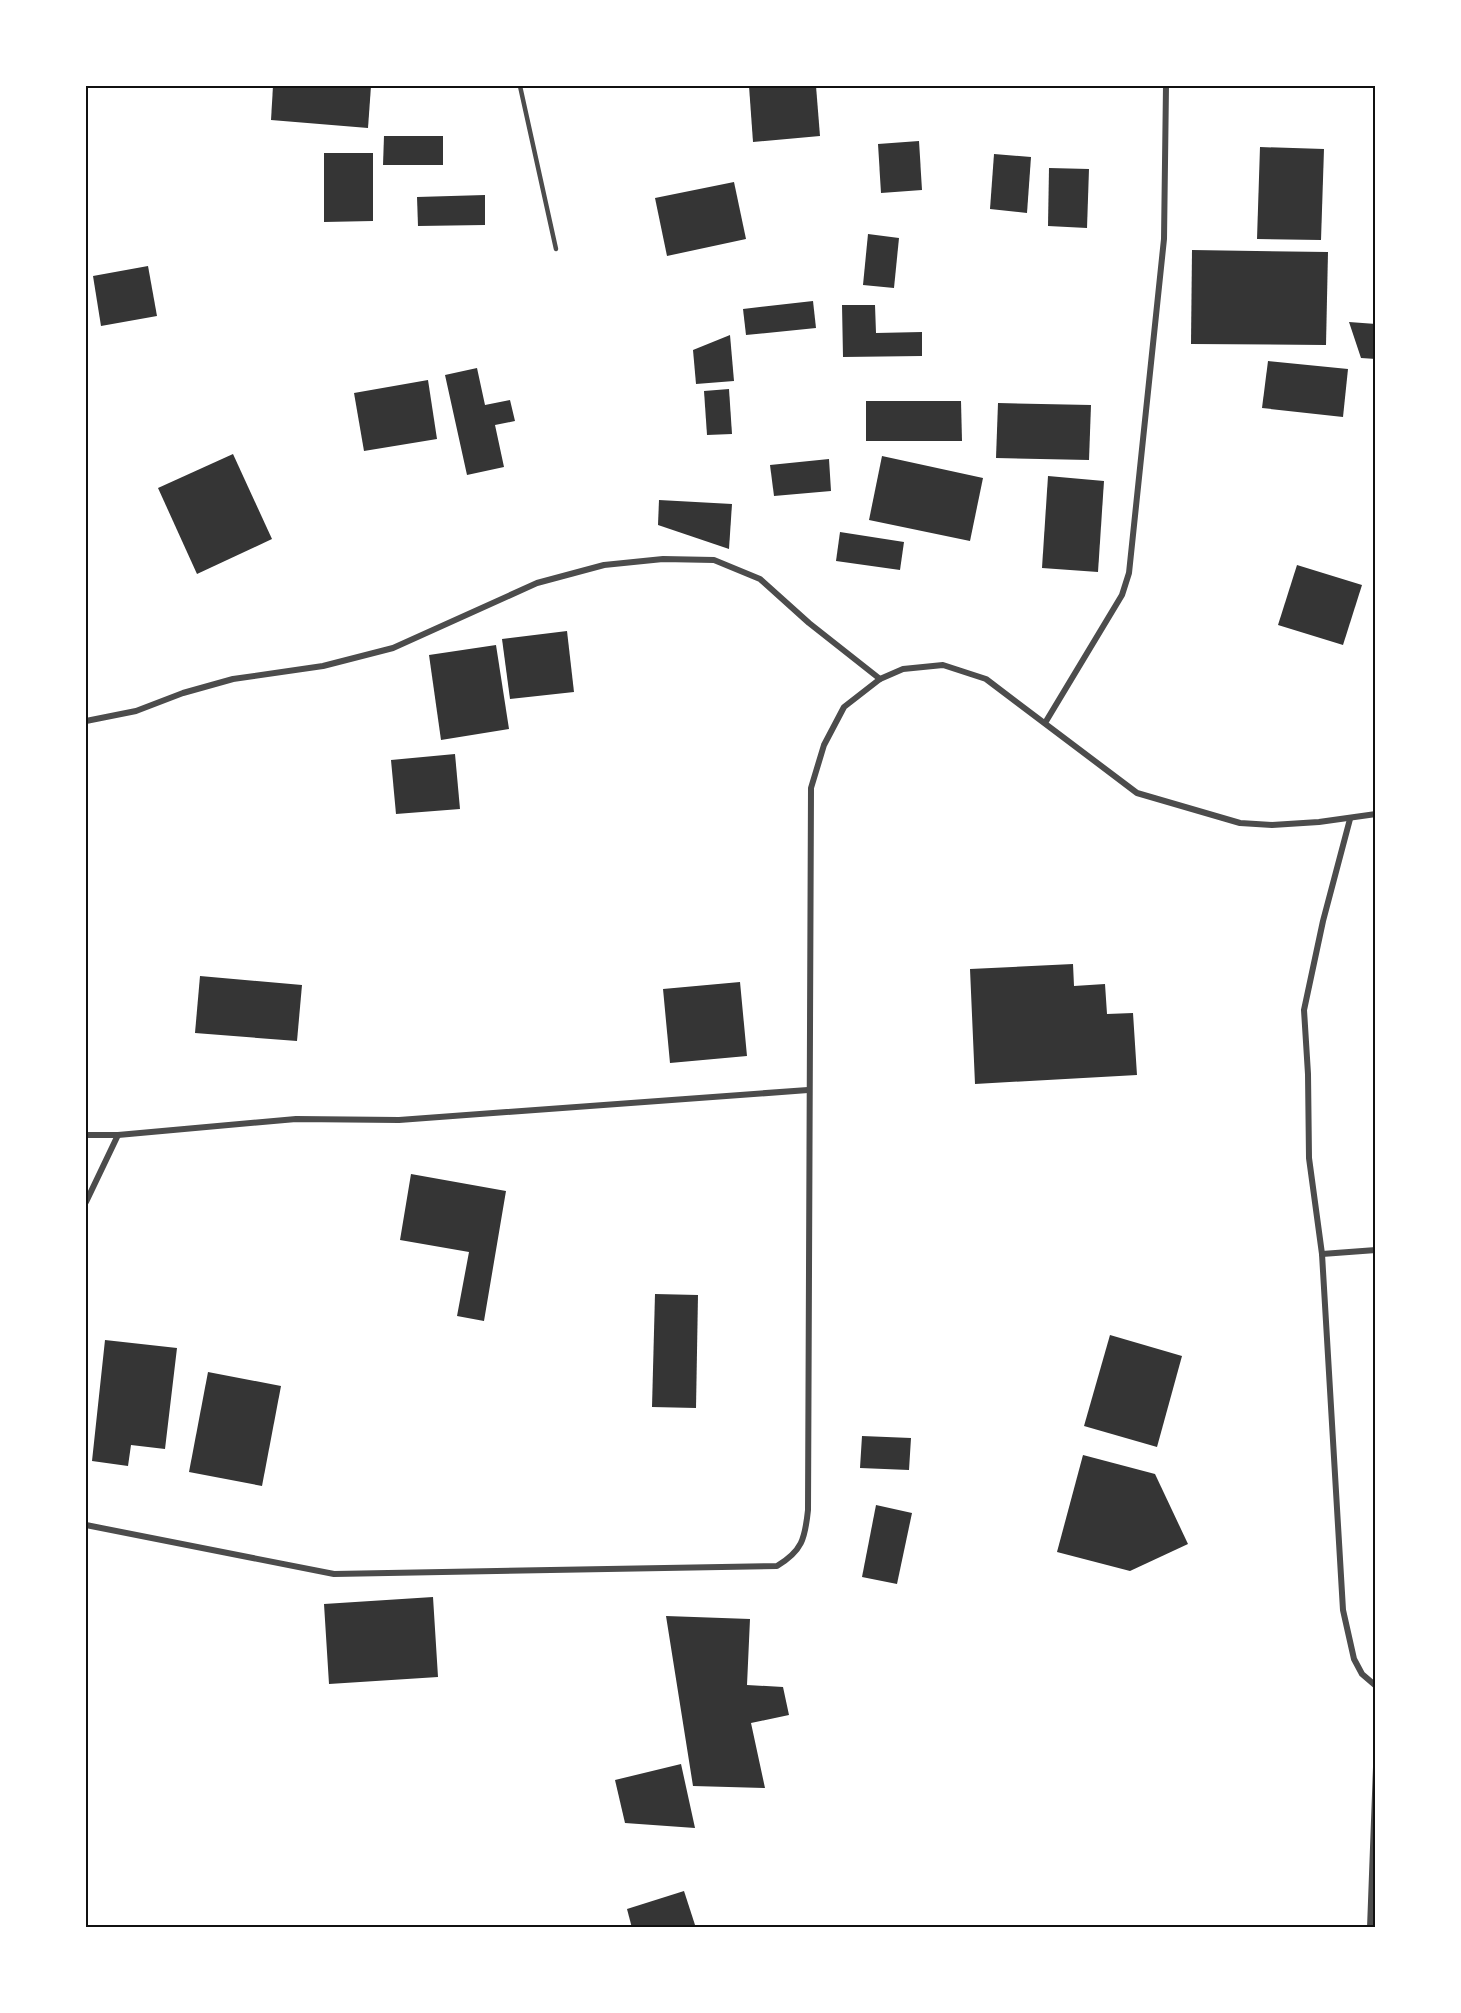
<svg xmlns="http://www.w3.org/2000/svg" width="1461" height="2013" viewBox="0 0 1461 2013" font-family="Merriweather,serif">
	<rect width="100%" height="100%" fill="#fff"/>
	<g fill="#353535">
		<polygon points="273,86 371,86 368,128 271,120"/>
		<polygon points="749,86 816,86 820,136 753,142"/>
		<polygon points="384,136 443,136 443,165 383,165"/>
		<polygon points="919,141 922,190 881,193 878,144"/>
		<polygon points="1260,147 1324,149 1321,240 1257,239"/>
		<polygon points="324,153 373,153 373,221 324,222"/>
		<polygon points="994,154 1031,157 1027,213 990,209"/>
		<polygon points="1049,168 1089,169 1087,228 1048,226"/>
		<polygon points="734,182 746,239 667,256 655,198"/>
		<polygon points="485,195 485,225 418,226 417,197"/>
		<polygon points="868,234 899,238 894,288 863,285"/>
		<polygon points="1192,250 1328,252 1326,345 1191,344"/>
		<polygon points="148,266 157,316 101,326 93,276"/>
		<polygon points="813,301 816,328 746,335 743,309"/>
		<polygon points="842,305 875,305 876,333 922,332 922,356 843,357"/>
		<polygon points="1349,322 1376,324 1376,359 1361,358"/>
		<polygon points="730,335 734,381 696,384 693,350"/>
		<polygon points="1268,361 1348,369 1343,417 1262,408"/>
		<polygon points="477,368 485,405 510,400 515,421 495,425 504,467 467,475 445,375"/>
		<polygon points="428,380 437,439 364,451 354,393"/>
		<polygon points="729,389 732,434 707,435 704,391"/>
		<polygon points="866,401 961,401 962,441 866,441"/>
		<polygon points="998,403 1091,405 1089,460 996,458"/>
		<polygon points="233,454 272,539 197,574 158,488"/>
		<polygon points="882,456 983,478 970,541 869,520"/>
		<polygon points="829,459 831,491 774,496 770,465"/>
		<polygon points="1048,476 1104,481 1098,572 1042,568"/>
		<polygon points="659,500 732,504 729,549 658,525"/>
		<polygon points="840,532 904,542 900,570 836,561"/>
		<polygon points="1297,565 1362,585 1343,645 1278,625"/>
		<polygon points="567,631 574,692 510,699 502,639"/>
		<polygon points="496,645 509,729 441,740 429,655"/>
		<polygon points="455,754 460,809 396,814 391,760"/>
		<polygon points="1073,964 1074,986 1105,984 1107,1014 1133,1013 1137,1075 975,1084 970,969"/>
		<polygon points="200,976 302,985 297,1041 195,1033"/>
		<polygon points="740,982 747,1056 670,1063 663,989"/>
		<polygon points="411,1174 506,1191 484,1321 457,1316 469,1252 400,1240"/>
		<polygon points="655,1294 698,1295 696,1408 652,1407"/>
		<polygon points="1110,1335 1182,1356 1157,1447 1084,1426"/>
		<polygon points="105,1340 177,1348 165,1449 131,1445 128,1466 92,1461"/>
		<polygon points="208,1372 281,1386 262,1486 189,1472"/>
		<polygon points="862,1436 911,1438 909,1470 860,1468"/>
		<polygon points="1083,1455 1155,1474 1188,1544 1130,1571 1057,1552"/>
		<polygon points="876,1505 912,1513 897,1584 862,1577"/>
		<polygon points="433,1597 438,1677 329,1684 324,1604"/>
		<polygon points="666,1616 750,1619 747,1685 783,1687 789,1715 751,1723 765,1788 693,1786"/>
		<polygon points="681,1764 695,1828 625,1823 615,1780"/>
		<polygon points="684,1891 696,1928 632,1928 627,1909"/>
	</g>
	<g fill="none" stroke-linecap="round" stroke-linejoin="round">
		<polyline stroke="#4c4c4c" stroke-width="4.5" points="520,86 556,249"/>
		<g stroke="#4c4c4c" stroke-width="6">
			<polyline points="86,721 136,711 183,693 233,679 323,666 393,648 537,583 604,565 663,559 714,560 760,579 809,623 880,679"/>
			<polyline points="1045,723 1122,595 1129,573 1164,239 1166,86"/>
			<polyline points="1350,819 1323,921 1304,1010 1308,1074 1309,1158 1322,1254 1343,1610 1354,1659 1362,1674 1376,1686"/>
			<polyline points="86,1135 118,1135 296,1119 399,1120 808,1090"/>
			<polyline points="86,1202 118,1135"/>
			<polyline points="1322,1254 1376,1250"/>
			<path d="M86,1525L334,1574L777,1566C802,1551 805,1539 808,1510C810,1269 809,1029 811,788L824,745L844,707L880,679L903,669L943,665L986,679L1137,793L1240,823L1272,825L1319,822L1376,814"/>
			<polyline points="1370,1928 1376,1767"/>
		</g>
	</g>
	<rect width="1461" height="2013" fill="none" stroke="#ffffff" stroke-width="174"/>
	<rect x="87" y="87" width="1287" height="1839" fill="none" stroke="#111" stroke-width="2"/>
</svg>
